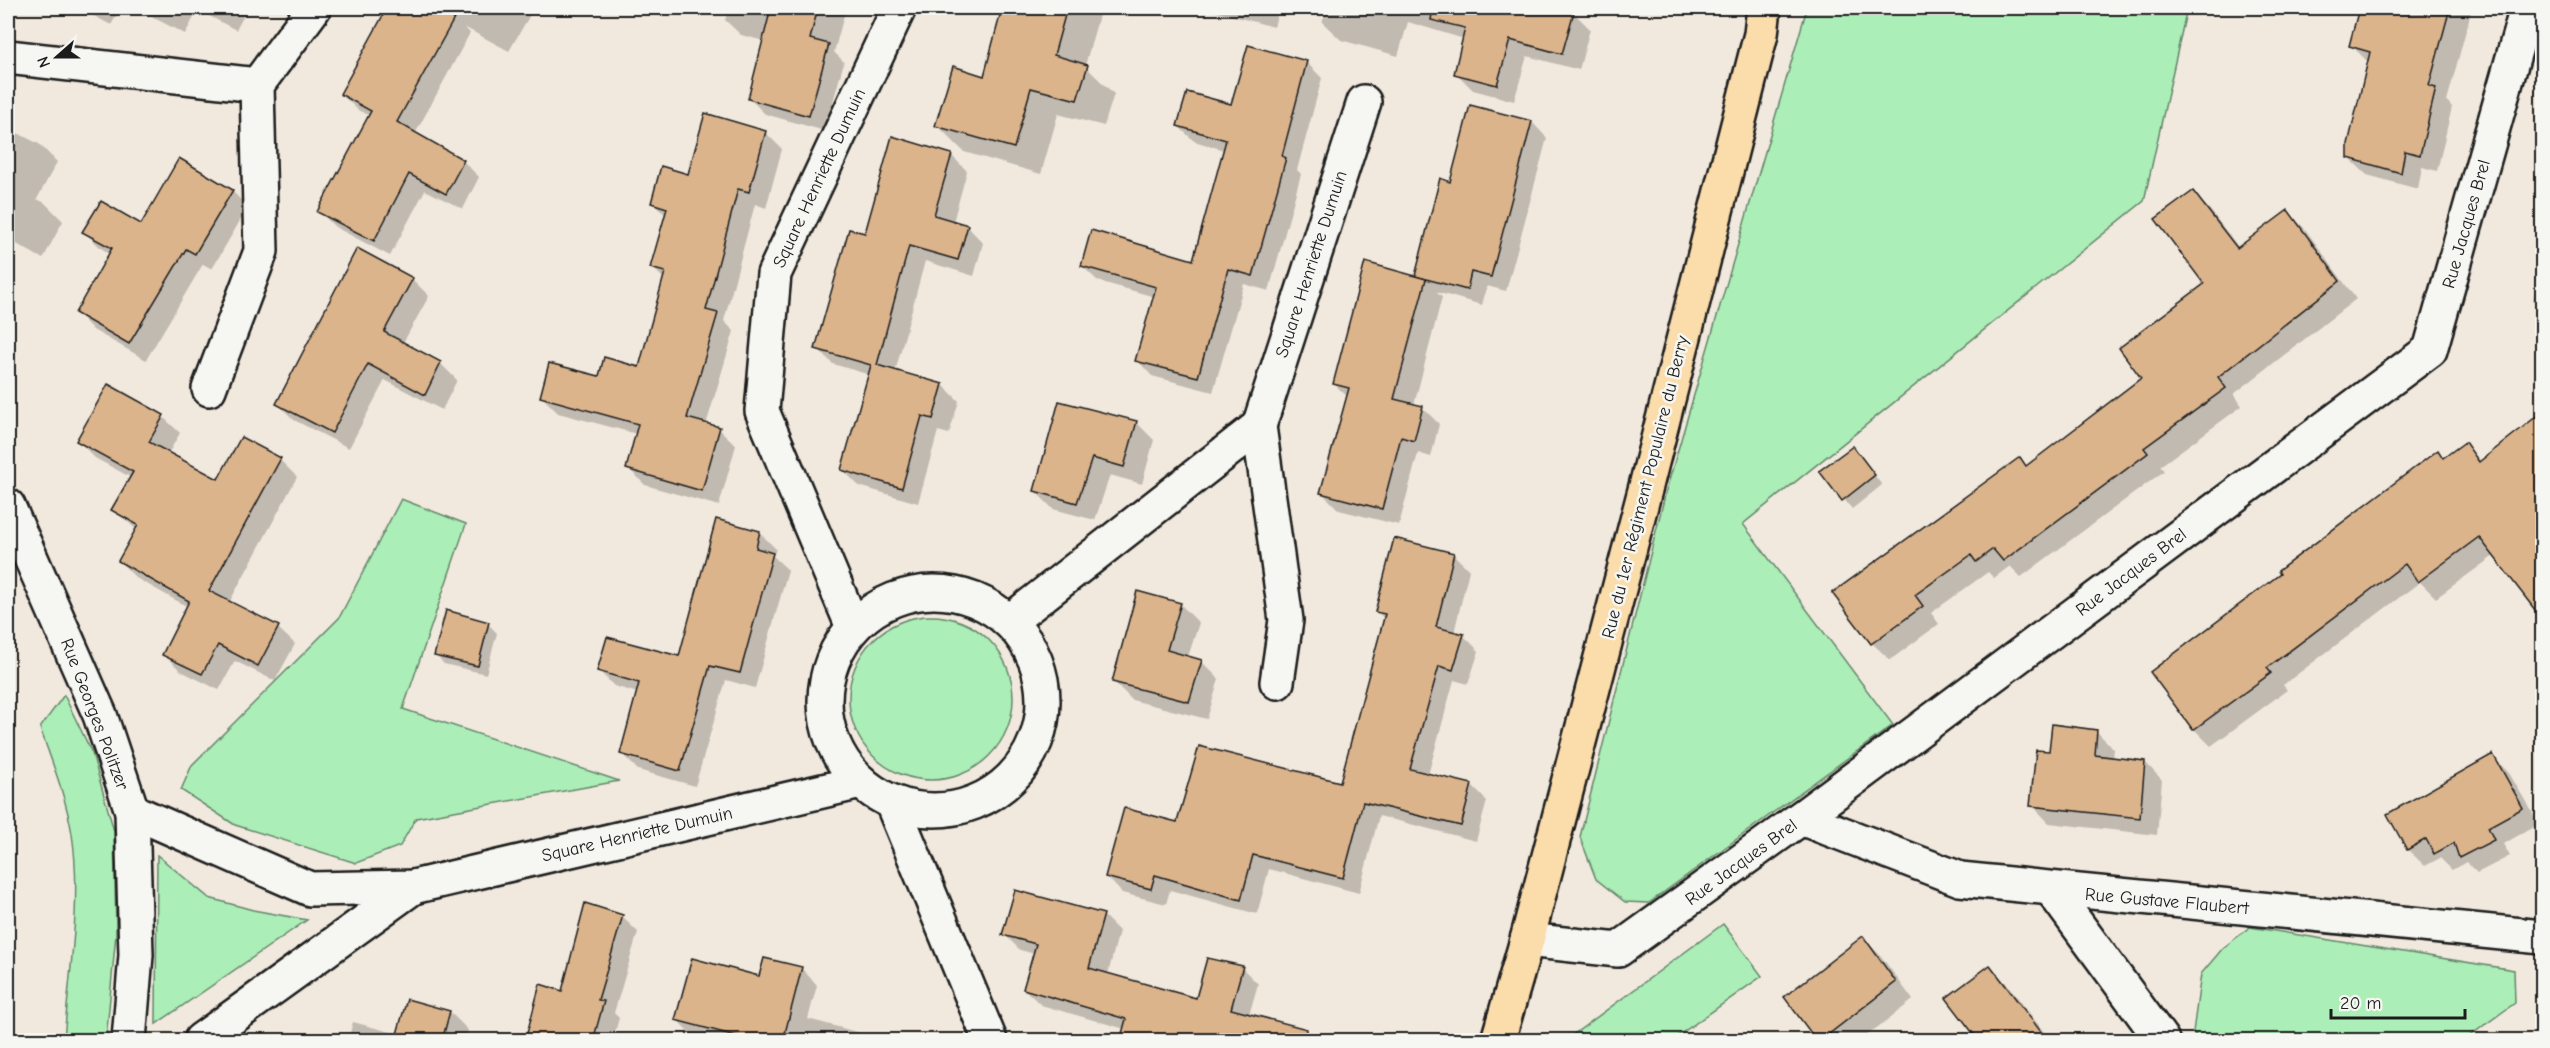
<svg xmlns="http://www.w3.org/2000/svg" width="2550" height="1048" viewBox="0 0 2550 1048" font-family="'Comic Neue',sans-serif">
	<rect width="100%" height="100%" fill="#f1e9de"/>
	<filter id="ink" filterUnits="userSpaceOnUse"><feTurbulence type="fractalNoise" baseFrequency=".0167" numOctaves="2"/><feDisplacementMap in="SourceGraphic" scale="12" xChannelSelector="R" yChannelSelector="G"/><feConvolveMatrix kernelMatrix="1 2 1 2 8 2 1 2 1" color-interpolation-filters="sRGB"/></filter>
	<g filter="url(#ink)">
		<g fill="#aceeb7" stroke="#64856a" stroke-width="1.5">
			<polygon points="1807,8 2187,8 2144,201 1743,524 1893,725 1649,903 1625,902 1596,879 1580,837 1666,491"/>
			<polygon points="401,499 466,524 403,709 619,781 416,818 400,846 356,863 235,825 181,790 192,765 339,618"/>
			<circle cx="931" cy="698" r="82"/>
			<path d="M64,695L92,753L114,831L116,934L106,1040H64C69,973 82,901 72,834C66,797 52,762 40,728Z"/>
			<polygon points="157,855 209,898 253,910 307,920 156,1024"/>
			<polygon points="1723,924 1762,976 1672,1040 1566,1040"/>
			<polygon points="2250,927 2514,970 2515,1003 2464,1040 2199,1040 2193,1032 2201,974 2223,948"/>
		</g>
		<g fill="#0003">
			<polygon points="79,8 121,8 111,25"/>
			<polygon points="135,8 248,8 236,30 198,10 185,34"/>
			<polygon points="389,8 534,8 509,51 464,27 470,33 415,134 463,161 479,177 463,209 425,190 390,256 335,227 319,211 370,116 358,110 341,94"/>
			<polygon points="729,8 846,8 834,52 844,62 825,131 765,114 749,98 764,41 741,35 725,20"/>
			<polygon points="1003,8 1101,8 1085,66 1114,94 1104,126 1058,114 1041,174 964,152 937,125 985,78"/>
			<polygon points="1203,8 1279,8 1274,27"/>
			<polygon points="1327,8 1559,8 1573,12 1590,29 1579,70 1527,56 1514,101 1473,90 1456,73 1464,39 1408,22 1398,56 1341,40 1322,22"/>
			<polygon points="2360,8 2472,8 2447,101 2452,107 2437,171 2422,167 2418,189 2367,175 2349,158 2369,63 2351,45"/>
			<polygon points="1306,62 1322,78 1297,170 1301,174 1269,291 1244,284 1213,392 1152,376 1137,360 1155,297 1098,281 1082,266 1194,262 1224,150 1194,141 1178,126 1232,106"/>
			<polygon points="1532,122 1547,138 1506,291 1487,286 1482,305 1436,292 1442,297 1414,405 1422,407 1439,424 1431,457 1418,453 1399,525 1339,510 1322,493 1348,397 1334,384 1420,279 1451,184"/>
			<polygon points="8,128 39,144 57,162 37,199 45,203 63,221 43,259 8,239"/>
			<polygon points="765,132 782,149 766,208 755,204 724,321 734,331 706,425 719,429 736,445 719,506 645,485 628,468 637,434 558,413 542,397 600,378 640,369 665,280 652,267 667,216 653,203 689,176"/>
			<polygon points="951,155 967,171 953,222 967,226 983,243 974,276 925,261 895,372 943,385 959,401 949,434 938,431 918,503 859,486 843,470 870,375 833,364 817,348 866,235"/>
			<polygon points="232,191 248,207 212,269 203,264 146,360 93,330 77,313 110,254 101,248 84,232 142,226"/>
			<polygon points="2193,193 2210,210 2239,248 2288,212 2305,229 2356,299 2234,394 2242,406 2160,466 2164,471 2021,577 2010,566 1994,578 1988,572 1931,613 1939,624 1890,660 1872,643 1834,593 2020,459 2027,467 2143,378 2206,285"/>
			<polygon points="358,250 412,279 429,296 403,343 440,363 457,380 442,410 385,380 349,448 294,420 278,404"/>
			<polygon points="2542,262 2542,310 2533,300"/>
			<polygon points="2542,414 2542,562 2518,580 2495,555 2436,598 2420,582 2283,685 2287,690 2211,746 2194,729 2282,575 2437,452 2444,459 2464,444 2482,462"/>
			<polygon points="163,417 180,433 168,454 218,481 242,439 280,460 297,477 229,603 278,628 295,644 275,681 235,661 219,690 181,671 164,655 188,607 136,578 119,561 137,530 113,509 132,478 95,458 78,441"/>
			<polygon points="1136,422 1154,440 1142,484 1110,475 1095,520 1053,509 1035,491"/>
			<polygon points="1853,448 1882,485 1852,509 1821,471"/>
			<polygon points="717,521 760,533 776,549 773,556 788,570 755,688 726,680 695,786 638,770 622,754 638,693 614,686 598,670 680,658"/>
			<polygon points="1453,554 1469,570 1454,633 1463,635 1479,651 1468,684 1454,680 1428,775 1472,786 1487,801 1476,841 1379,816 1359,893 1269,869 1257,914 1170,890 1166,904 1122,893 1107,877 1178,824 1341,784 1385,620 1377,611"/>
			<polygon points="1138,593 1181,605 1199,623 1188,657 1201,661 1219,679 1207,719 1132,700 1114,682"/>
			<polygon points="488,624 497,633 486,674 444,664 435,655"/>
			<polygon points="2096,731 2114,749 2113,759 2145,762 2162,780 2157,835 2049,823 2032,805 2050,752"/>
			<polygon points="2492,756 2509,773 2539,824 2503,844 2510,856 2477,873 2466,862 2452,870 2440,858 2425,866 2408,850 2389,815"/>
			<polygon points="1103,915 1119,931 1108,974 1197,1000 1242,968 1258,984 1249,1015 1319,1040 1121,1040 1125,1029 1041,1005 1024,989 1035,954 1020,950 1004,934"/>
			<polygon points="622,917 638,932 614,1013 619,1018 613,1040 526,1040"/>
			<polygon points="1863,938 1881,956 1913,1000 1861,1040 1819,1040"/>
			<polygon points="1990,967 2008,985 2050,1040 1981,1040"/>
			<polygon points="801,968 817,985 808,1019 887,1040 711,1040 693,1036 677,1020"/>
			<polygon points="450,1012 468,1030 465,1040 348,1040 353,1022 398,1034"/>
		</g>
		<g fill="#dbb48c" stroke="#1c1c1c" stroke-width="1.5">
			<polygon points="387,8 460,8 397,122 464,160 446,194 409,174 374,241 317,212 371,111 340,94"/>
			<polygon points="771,8 818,8 810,39 829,44 809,116 748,99"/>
			<polygon points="1002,8 1067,8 1054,55 1088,65 1077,100 1031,88 1014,148 935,126 953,66 984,76"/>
			<polygon points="1433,8 1575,8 1562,54 1510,40 1497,85 1454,74 1465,28 1431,20"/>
			<polygon points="2359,8 2450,8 2429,86 2436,88 2420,155 2405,151 2401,173 2348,158 2348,144 2370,52 2349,46"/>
			<polygon points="1248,45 1307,61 1282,156 1286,158 1253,276 1228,269 1198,377 1135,361 1156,287 1081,266 1091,230 1193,260 1226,140 1177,126 1187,92 1231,104"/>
			<polygon points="1470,105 1532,121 1491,277 1471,272 1467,290 1415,276 1440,178 1450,182"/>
			<polygon points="705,113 766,131 749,192 738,189 706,310 718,313 687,418 720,427 702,491 626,469 638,424 540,397 549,363 599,376 604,357 639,367 665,272 650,268 667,208 651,203 661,166 688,174"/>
			<polygon points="892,136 952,154 934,215 968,225 958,260 909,246 877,365 943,384 933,419 922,416 902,488 841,470 871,365 815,349 849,229 865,233"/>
			<polygon points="179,158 233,190 195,254 186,249 129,344 75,313 112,248 82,232 101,201 141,224"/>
			<polygon points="2193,191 2237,248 2288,210 2340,281 2218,377 2226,388 2144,448 2148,453 2003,561 1993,549 1976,562 1971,555 1915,595 1923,606 1871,644 1832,593 2020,457 2026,466 2141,378 2119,348 2204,284 2155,219"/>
			<polygon points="357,248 413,278 384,332 441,362 425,395 368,364 332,433 276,404"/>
			<polygon points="1365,262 1426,279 1394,399 1423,406 1414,441 1401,437 1382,509 1320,493 1349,388 1333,384"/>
			<polygon points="108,384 164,415 149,442 218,479 241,437 281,458 209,591 279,626 258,666 218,645 202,674 162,655 189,601 118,561 138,525 111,510 133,472 76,441"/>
			<polygon points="1059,401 1137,421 1124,467 1092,458 1077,503 1034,491"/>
			<polygon points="2542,412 2542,619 2479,537 2418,582 2405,564 2267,668 2271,673 2193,730 2150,672 2280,574 2278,571 2438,450 2443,458 2465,442 2479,462"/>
			<polygon points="1853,446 1875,475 1842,501 1819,471"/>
			<polygon points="716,519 760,531 756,548 773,553 740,673 710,666 680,771 620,754 639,683 597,671 607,637 679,656"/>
			<polygon points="1394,538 1454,553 1436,627 1464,634 1453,670 1439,666 1410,769 1472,784 1461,826 1363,802 1343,878 1253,855 1241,900 1155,875 1151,889 1105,877 1124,808 1177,822 1199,746 1340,782 1385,614 1375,612"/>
			<polygon points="1137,591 1181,603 1167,650 1202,660 1189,702 1112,682"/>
			<polygon points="446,610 489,622 478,666 434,656"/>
			<polygon points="2052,724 2097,730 2095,755 2145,761 2140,818 2030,806 2036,750 2049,751"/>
			<polygon points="2493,754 2523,808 2488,827 2494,840 2459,858 2454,843 2434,854 2426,839 2407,850 2387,814"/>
			<polygon points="1015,890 1104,914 1089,968 1196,998 1207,958 1243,966 1231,1009 1307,1029 1305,1041 1120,1041 1126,1019 1023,989 1036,944 1002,935"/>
			<polygon points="585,903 623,915 598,1000 604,1001 593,1041 525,1041 540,984 562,991"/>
			<polygon points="1863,936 1896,982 1820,1041 1817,1041 1784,997"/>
			<polygon points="692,958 759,976 764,958 802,967 783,1041 755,1041 675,1020"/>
			<polygon points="1990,965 2048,1041 1979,1041 1946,998"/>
			<polygon points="407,999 450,1011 442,1041 395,1041"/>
		</g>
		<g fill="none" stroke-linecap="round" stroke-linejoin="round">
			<g stroke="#1c1c1c" stroke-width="38">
				<g id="minor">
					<polyline points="8,57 257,85"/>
					<polyline points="209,389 261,251 257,85 314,8"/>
					<polyline points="1259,426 1286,620 1277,682"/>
					<polyline points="8,506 100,715 132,811 136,955 129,1040"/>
					<circle cx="934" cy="701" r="109"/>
					<polyline points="1010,621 1259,426 1364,102"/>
					<polyline points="853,627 762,411 774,274 899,8"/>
					<polyline points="892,803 990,1040"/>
					<polyline points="132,811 310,889 413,887 861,782"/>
					<polyline points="1801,818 1960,879 2542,937"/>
					<polyline points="2052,890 2162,1040"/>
					<polyline points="1527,940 1618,950 1801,818 2430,350 2527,8"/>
					<polyline points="201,1040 413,887"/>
				</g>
			</g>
			<g stroke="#1c1c1c" stroke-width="38">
				<polyline id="major" points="1498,1040 1527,940 1645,490 1761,34 1764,8"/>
			</g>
			<use href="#minor" stroke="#f6f6f2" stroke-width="33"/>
			<use href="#major" stroke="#fbdcab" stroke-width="33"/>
		</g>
	</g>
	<g text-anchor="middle" stroke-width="5" stroke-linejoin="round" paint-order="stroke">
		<g font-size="18" fill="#1c1c1c" stroke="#f6f6f2">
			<text transform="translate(819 178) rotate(-65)" y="6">Square Henriette Dumuin</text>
			<text transform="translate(2466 224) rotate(-74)" y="6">Rue Jacques Brel</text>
			<text transform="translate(1311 264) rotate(-72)" y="6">Square Henriette Dumuin</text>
			<text transform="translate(1645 487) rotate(-76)" y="6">Rue du 1er Régiment Populaire du Berry</text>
			<text transform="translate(2131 572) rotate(-37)" y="6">Rue Jacques Brel</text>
			<text transform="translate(95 714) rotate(69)" y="6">Rue Georges Politzer</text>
			<text transform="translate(637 834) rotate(-13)" y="6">Square Henriette Dumuin</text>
			<text transform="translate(1741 862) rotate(-36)" y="6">Rue Jacques Brel</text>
			<text transform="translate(2167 901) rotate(5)" y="6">Rue Gustave Flaubert</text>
		</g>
	</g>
	<rect width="2550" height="1048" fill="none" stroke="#f6f6f2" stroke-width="30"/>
	<rect x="15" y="15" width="2520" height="1018" fill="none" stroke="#1c1c1c" stroke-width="2" filter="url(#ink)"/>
	<g transform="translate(57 57) rotate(249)" stroke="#f6f6f2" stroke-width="4.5" paint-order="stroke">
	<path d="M0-4.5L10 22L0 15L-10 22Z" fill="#1c1c1c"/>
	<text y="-9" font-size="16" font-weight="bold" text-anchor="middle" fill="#1c1c1c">N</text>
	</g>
	<path d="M2331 1009v9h134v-9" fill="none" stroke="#1c1c1c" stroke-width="3"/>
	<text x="2340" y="1009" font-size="18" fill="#1c1c1c" stroke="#f6f6f2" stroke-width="4.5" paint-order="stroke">20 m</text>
</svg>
